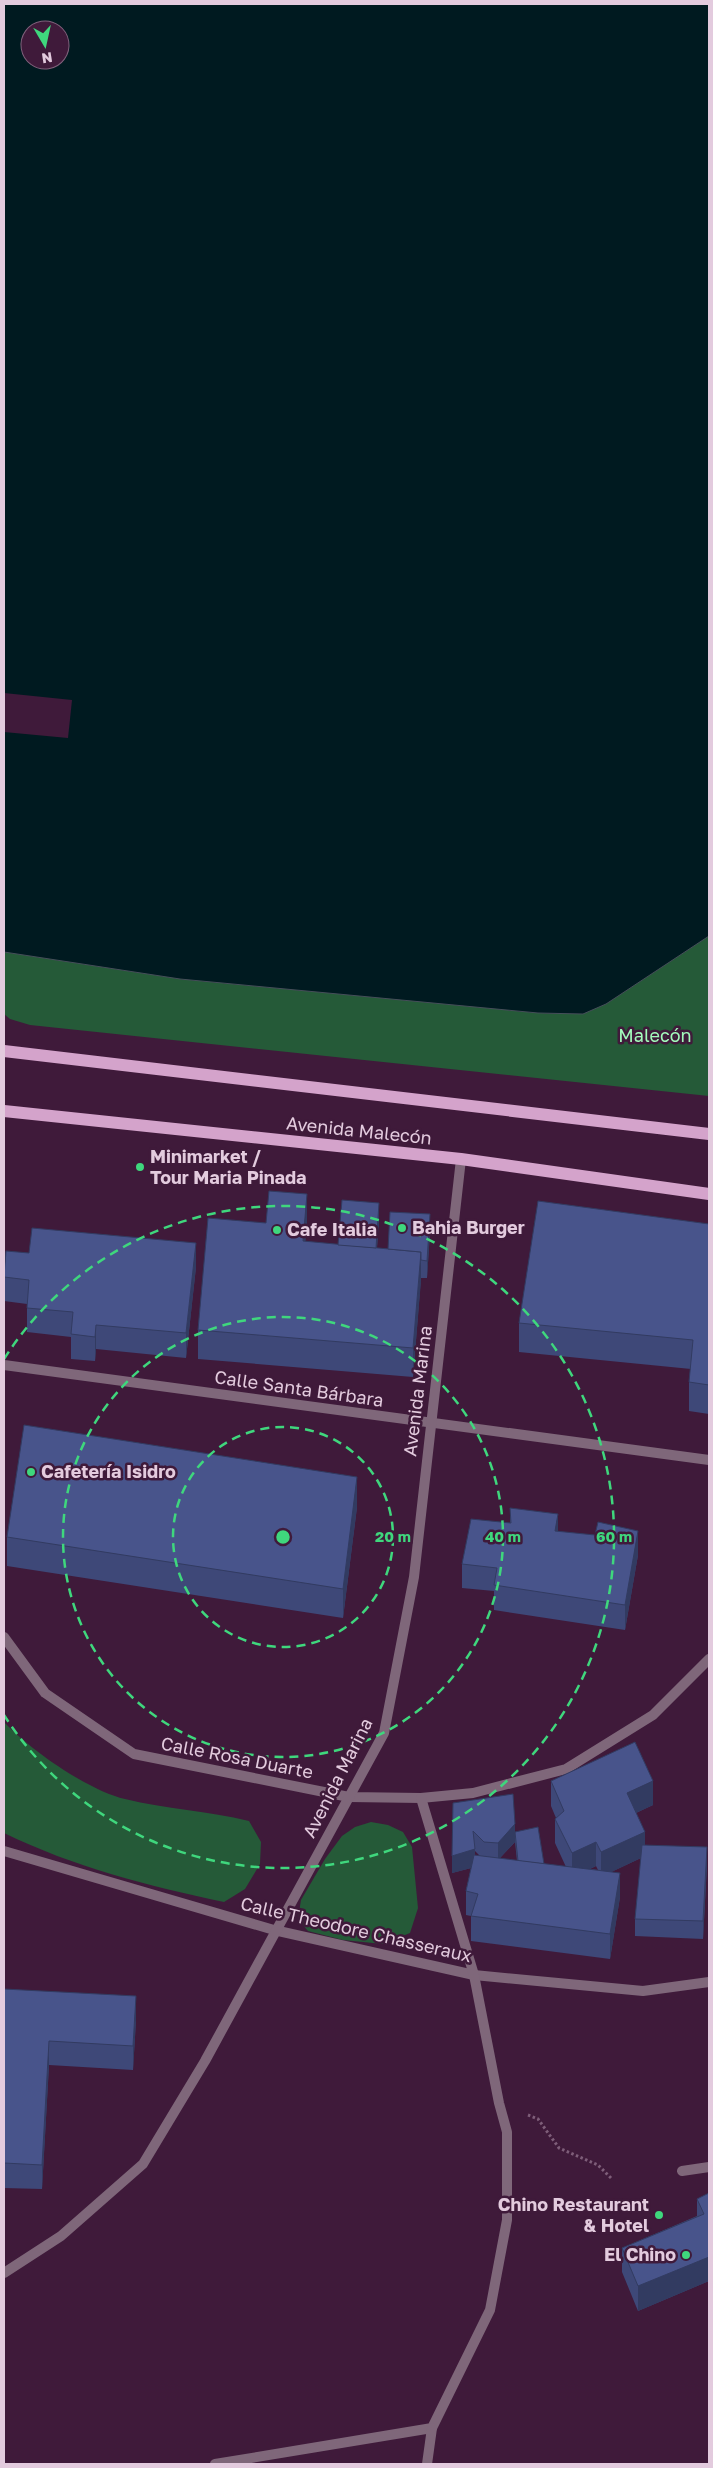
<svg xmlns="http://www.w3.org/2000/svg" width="713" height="2468" viewBox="0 0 713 2468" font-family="'Golos Text',sans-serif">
	<rect width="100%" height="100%" fill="#3f1a3a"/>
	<g fill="#255a38">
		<polygon points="709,936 709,1096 30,1025 10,1019 4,1014 4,952 180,979 538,1013 582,1014 606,1004"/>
		<path d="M4,1722C29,1749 89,1791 125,1799C166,1809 208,1811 249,1821L261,1842L260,1864L245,1889L224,1902C148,1886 74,1867 4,1833Z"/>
		<polygon points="371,1822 388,1825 403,1832 412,1847 418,1908 410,1933 383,1944 343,1940 308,1931 298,1919 301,1900 325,1859 342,1836 355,1827"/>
	</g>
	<path fill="#001a20" stroke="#444f59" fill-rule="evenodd" d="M4,4H709V936L606,1004L583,1014L538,1013L180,979L4,952ZM30,30H60V60H30Z"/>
	<polygon fill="#3f1a3a" points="4,693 72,700 68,738 4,732"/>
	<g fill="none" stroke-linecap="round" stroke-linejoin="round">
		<polyline stroke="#7e5e79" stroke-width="3" stroke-dasharray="2.5 2.5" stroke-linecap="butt" points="528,2115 538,2119 559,2148 598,2165 612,2179"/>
		<g stroke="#7f677a" stroke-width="10">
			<polyline points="4,1365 709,1460"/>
			<polyline points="4,1637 45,1693 134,1754 349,1797 421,1798 473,1793 566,1769 653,1715 709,1659"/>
			<polyline points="4,1851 274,1930 474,1975 643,1991 709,1982"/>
			<polyline points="682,2171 709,2167"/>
			<polyline points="4,2273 61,2236 143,2164 205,2061 384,1733 414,1577 461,1159"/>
			<polyline points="215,2464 432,2428 490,2310 507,2220 507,2132 499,2103 474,1975 421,1798"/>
			<polyline points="427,2464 432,2428"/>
		</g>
		<g stroke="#d4a3cb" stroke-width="12">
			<polyline points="4,1051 709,1134"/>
			<polyline points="4,1111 461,1159 709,1194"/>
		</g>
	</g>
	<g fill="#3e4878" fill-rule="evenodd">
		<polygon points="379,1221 377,1248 388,1249 430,1232 427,1278 421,1278 413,1377 198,1359 198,1330 266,1223 307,1223 305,1242 338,1245"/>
		<polygon points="709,1224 709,1414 689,1411 689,1382 691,1369 519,1352 519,1323"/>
		<polygon points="196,1267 186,1358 96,1349 95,1361 71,1359 71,1337 27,1332 27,1304 4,1301 4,1277"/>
		<polygon points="357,1507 343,1618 7,1566 7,1537"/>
		<polygon points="510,1508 558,1531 638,1555 625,1630 494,1610 494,1591 462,1588 462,1564 510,1523"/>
		<path d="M551,1781L653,1805L636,1813L645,1845L707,1864L703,1939L635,1936V1919L641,1858L611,1872L620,1897L610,1959L471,1941V1916L466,1915V1891L471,1868L452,1873L453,1803L515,1832L544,1864L566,1867L555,1843V1819L556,1818L551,1806ZM515,1842L517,1861L500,1858ZM475,1851L480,1856H475ZM596,1866L598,1870L590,1869Z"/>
		<polygon points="4,1989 136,2020 133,2070 49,2065 42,2189 4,2188"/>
		<polygon points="709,2193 709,2281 638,2311 622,2272 622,2248 697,2216 697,2199"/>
	</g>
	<g fill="#323b61">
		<polygon points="307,1194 307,1223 303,1271 303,1241"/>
		<polygon points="379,1203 379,1221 375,1272 375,1254"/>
		<polygon points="430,1214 430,1232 427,1278 427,1261"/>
		<polygon points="196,1243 196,1267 186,1358 186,1333"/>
		<polygon points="421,1252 421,1281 413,1377 413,1348"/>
		<polygon points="96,1325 96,1349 95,1361 95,1337"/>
		<polygon points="357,1477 357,1507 343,1618 343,1589"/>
		<polygon points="558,1514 558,1538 555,1531"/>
		<polygon points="638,1531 638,1555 625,1630 625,1605"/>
		<polygon points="653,1781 653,1805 627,1817 627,1793"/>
		<polygon points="515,1824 515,1842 498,1860 498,1843"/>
		<polygon points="645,1832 645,1856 601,1877 601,1852"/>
		<polygon points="596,1842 596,1866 572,1878 572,1853"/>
		<polygon points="707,1847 707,1864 703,1939 703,1921"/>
		<polygon points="475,1849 475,1867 452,1873 452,1856"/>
		<polygon points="620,1873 620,1897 610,1959 610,1934"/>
		<polygon points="136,1996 136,2020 133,2070 133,2046"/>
		<polygon points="49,2041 49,2065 42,2189 42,2165"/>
		<polygon points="709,2257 709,2281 638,2311 638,2286"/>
	</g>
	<g fill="#48548b" stroke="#323b61">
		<polygon points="269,1191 307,1194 303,1241 421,1252 413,1348 198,1330 208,1218 266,1223"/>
		<polygon points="342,1200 379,1203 376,1248 338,1245"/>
		<polygon points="538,1201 709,1224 709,1385 689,1382 693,1340 519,1323"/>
		<polygon points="390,1212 430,1214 427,1261 421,1260 421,1252 388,1249"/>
		<polygon points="32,1228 196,1243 186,1333 96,1325 95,1337 71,1334 73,1312 27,1308 29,1280 4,1277 6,1251 29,1253"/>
		<polygon points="24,1425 357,1477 343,1589 7,1537"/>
		<polygon points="510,1508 558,1514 555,1531 595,1535 598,1522 638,1531 625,1605 494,1585 497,1568 462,1564 471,1519 511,1523"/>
		<polygon points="635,1742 653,1781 627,1793 645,1832 601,1852 596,1842 572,1853 555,1819 564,1811 551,1781"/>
		<polygon points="513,1794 515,1824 498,1843 484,1842 473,1831 475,1849 452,1856 453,1803"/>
		<polygon points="538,1827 544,1864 518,1861 515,1832"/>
		<polygon points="642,1845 707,1847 703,1921 635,1919"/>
		<polygon points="474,1855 620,1873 610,1934 471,1916 478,1894 466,1891"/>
		<polygon points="4,1989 136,1996 133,2046 49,2041 42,2165 4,2163"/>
		<polygon points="709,2193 709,2257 638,2286 622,2248 704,2214 697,2199"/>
	</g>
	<g fill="none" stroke="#3fd77d" stroke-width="2.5" stroke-dasharray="9 6">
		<circle cx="283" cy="1537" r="110"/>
		<circle cx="283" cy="1537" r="220"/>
		<path d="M4 1359A331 331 0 1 1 4 1715"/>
	</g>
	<g fill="#3fd77d" stroke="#3f1a3a" stroke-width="2">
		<circle cx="140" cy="1167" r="5"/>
		<circle cx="402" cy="1228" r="5"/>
		<circle cx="277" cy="1230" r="5"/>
		<circle cx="31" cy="1472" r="5"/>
		<circle cx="659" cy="2215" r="5"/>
		<circle cx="686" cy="2255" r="5"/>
	</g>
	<g text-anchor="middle" stroke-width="5" stroke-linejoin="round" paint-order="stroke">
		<g font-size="18" fill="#a3fbbc" stroke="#3f1a3a">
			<text x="655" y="1042">Malecón</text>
		</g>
		<g font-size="18" fill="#e3cbde" stroke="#3f1a3a">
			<text transform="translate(359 1131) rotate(6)" y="6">Avenida Malecón</text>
			<text transform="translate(299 1389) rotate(8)" y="6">Calle Santa Bárbara</text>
			<text transform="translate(418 1391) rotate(-83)" y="6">Avenida Marina</text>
			<text transform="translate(237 1758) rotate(11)" y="6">Calle Rosa Duarte</text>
			<text transform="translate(338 1778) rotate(-63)" y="6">Avenida Marina</text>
			<text transform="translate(356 1930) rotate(13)" y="6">Calle Theodore Chasseraux</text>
		</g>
		<g font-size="18" font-weight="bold" fill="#e3cbde" stroke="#3f1a3a" text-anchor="start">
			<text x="150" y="1163">Minimarket /<tspan x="150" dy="21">Tour Maria Pinada</tspan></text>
			<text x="412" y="1234">Bahia Burger</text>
			<text x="287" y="1236">Cafe Italia</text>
			<text x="41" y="1478">Cafetería Isidro</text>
			<text x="649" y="2211" text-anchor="end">Chino Restaurant<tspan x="649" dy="21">&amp; Hotel</tspan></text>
			<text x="676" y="2261" text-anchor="end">El Chino</text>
		</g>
	</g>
	<circle cx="283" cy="1537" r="8" fill="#3fd77d" stroke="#3f1a3a" stroke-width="2.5"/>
	<g font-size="15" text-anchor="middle" font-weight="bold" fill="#3fd77d" stroke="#3f1a3a" stroke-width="5" stroke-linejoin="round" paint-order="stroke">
		<text x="393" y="1542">20 m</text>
		<text x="503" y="1542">40 m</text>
		<text x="614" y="1542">60 m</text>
	</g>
	<rect width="713" height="2468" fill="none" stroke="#e3cbde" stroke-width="10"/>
	<g transform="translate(45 45) rotate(171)"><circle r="24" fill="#3f1a3a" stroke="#81617c"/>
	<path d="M0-4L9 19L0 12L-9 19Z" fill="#3fd77d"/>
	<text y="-8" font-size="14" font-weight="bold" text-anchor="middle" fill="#e3cbde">N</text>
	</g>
</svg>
